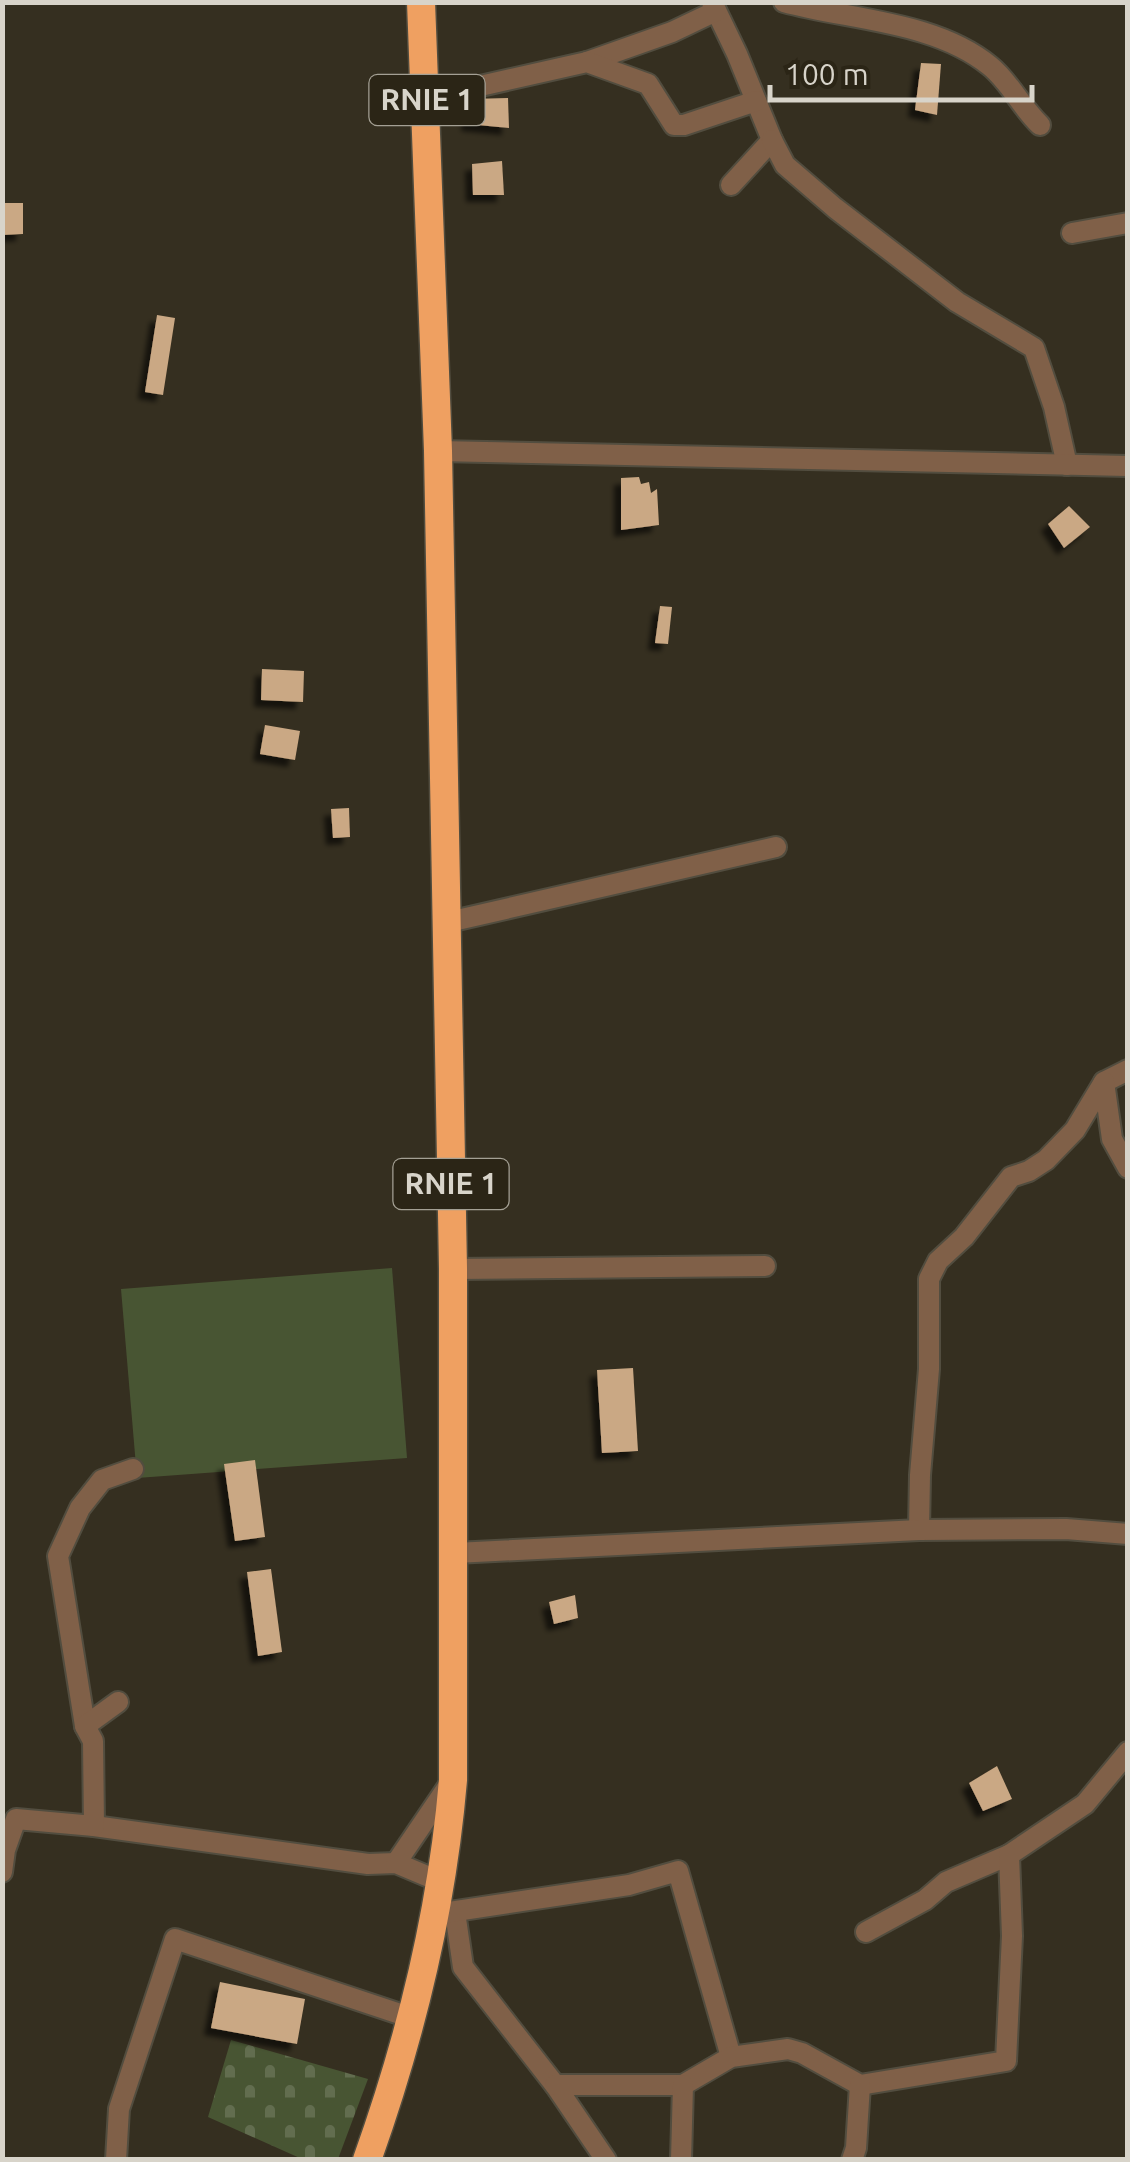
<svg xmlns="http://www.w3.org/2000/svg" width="1130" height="2162" viewBox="0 0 1130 2162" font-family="Ubuntu,sans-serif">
	<defs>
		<pattern id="cemetery-stones" width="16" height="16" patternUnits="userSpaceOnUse" patternTransform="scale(2.5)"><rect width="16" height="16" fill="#485533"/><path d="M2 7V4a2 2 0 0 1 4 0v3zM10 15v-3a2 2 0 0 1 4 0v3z" fill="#626d4f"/></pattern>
		<filter id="shadow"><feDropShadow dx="-7" dy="7" stdDeviation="2.5" flood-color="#0009"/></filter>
	</defs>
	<rect width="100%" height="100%" fill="#352f20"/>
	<polygon fill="url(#cemetery-stones)" points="231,2040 368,2079 338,2159 302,2159 208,2117"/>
	<polygon fill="#485533" points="392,1268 407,1458 137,1478 121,1289"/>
	<g fill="#caa884" filter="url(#shadow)">
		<polygon points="921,63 941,64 937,115 915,110"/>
		<polygon points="508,98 509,128 468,124 470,99"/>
		<polygon points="502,161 504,195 473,195 472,164"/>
		<polygon points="2,203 23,203 23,234 2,235"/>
		<polygon points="157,315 175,318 163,395 145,392"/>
		<polygon points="639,477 641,484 649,482 651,493 657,489 659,525 621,530 621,478"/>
		<polygon points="1069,506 1090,527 1064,548 1048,524"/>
		<polygon points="660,606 672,607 668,644 655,643"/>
		<polygon points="262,669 304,671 303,702 261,700"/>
		<polygon points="265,725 300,731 295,760 260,754"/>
		<polygon points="349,808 350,837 333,838 331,809"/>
		<polygon points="633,1368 638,1451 602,1453 597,1370"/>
		<polygon points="255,1460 265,1537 235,1541 224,1464"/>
		<polygon points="271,1569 282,1652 258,1656 247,1572"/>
		<polygon points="575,1595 578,1618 554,1624 549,1602"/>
		<polygon points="997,1766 1012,1799 983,1811 969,1783"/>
		<polygon points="220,1982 305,1999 297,2044 211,2028"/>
	</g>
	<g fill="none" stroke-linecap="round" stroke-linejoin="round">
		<g stroke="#524d3f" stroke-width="24">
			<g id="minor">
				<polyline points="712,2 737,54 772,140 731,185"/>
				<path d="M784,2C850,20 935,21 990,66C1010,82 1021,107 1040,125"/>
				<polyline points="587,62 672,32 716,11"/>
				<polyline points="427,98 587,62 648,84 674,125 684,125 756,101"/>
				<polyline points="772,140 785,165 835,208 957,302 1034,348 1054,407 1067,465"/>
				<polyline points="1072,233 1128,223"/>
				<polyline points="438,451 1128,466"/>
				<polyline points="444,923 776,847"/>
				<polyline points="1104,1082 1128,1070"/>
				<polyline points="453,1269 765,1266"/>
				<polyline points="919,1530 920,1475 929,1369 929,1279 938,1261 964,1237 1011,1177 1029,1171 1046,1160 1075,1130 1104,1082 1112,1139 1128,1168"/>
				<polyline points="455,1553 919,1530 1066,1529 1128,1534"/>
				<polyline points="85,1726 58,1556 80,1508 102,1480 133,1469"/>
				<polyline points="94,1826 368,1864 396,1863 441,1882"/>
				<polyline points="396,1863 451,1782"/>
				<polyline points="2,1872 5,1850 16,1819 94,1826 93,1741 85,1726 118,1702"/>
				<polyline points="455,1912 463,1967 555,2085 606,2160"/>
				<polyline points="436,1914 629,1885 678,1871 731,2057"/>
				<polyline points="866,1932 925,1900 946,1882 1009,1855"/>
				<polyline points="555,2085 683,2085 731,2057 788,2049 802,2053 860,2085 1006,2061 1012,1936 1009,1855 1085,1804 1128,1752"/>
				<polyline points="116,2160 119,2109 175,1939 412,2018"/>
				<polyline points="681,2160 683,2085"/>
				<polyline points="852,2160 856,2148 860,2085"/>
			</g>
		</g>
		<g stroke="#524d3f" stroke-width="31">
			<path id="highway" d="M367,2160C411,2037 442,1910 453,1780V1269L438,451L421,2"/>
		</g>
		<use href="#minor" stroke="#806048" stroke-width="20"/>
		<use href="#highway" stroke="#efa061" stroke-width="28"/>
	</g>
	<g text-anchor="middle" stroke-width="10" stroke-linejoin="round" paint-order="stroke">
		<g fill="#2b2516" stroke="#a4a094" stroke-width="2.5">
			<rect x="369.5" y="75" width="115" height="50" rx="8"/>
			<rect x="393.5" y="1159" width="115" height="50" rx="8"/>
		</g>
		<g font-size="30" font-weight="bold" fill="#d8d4ca">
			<text x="427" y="110">RNIE 1</text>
			<text x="451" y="1194">RNIE 1</text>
		</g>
	</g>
	<rect width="1130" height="2162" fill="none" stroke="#d8d4ca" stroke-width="10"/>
	<path d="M770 85v15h262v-15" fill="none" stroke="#d8d4ca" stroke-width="5"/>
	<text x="785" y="85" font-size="30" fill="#d8d4ca" stroke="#2b2516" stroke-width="8" paint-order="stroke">100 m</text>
</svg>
